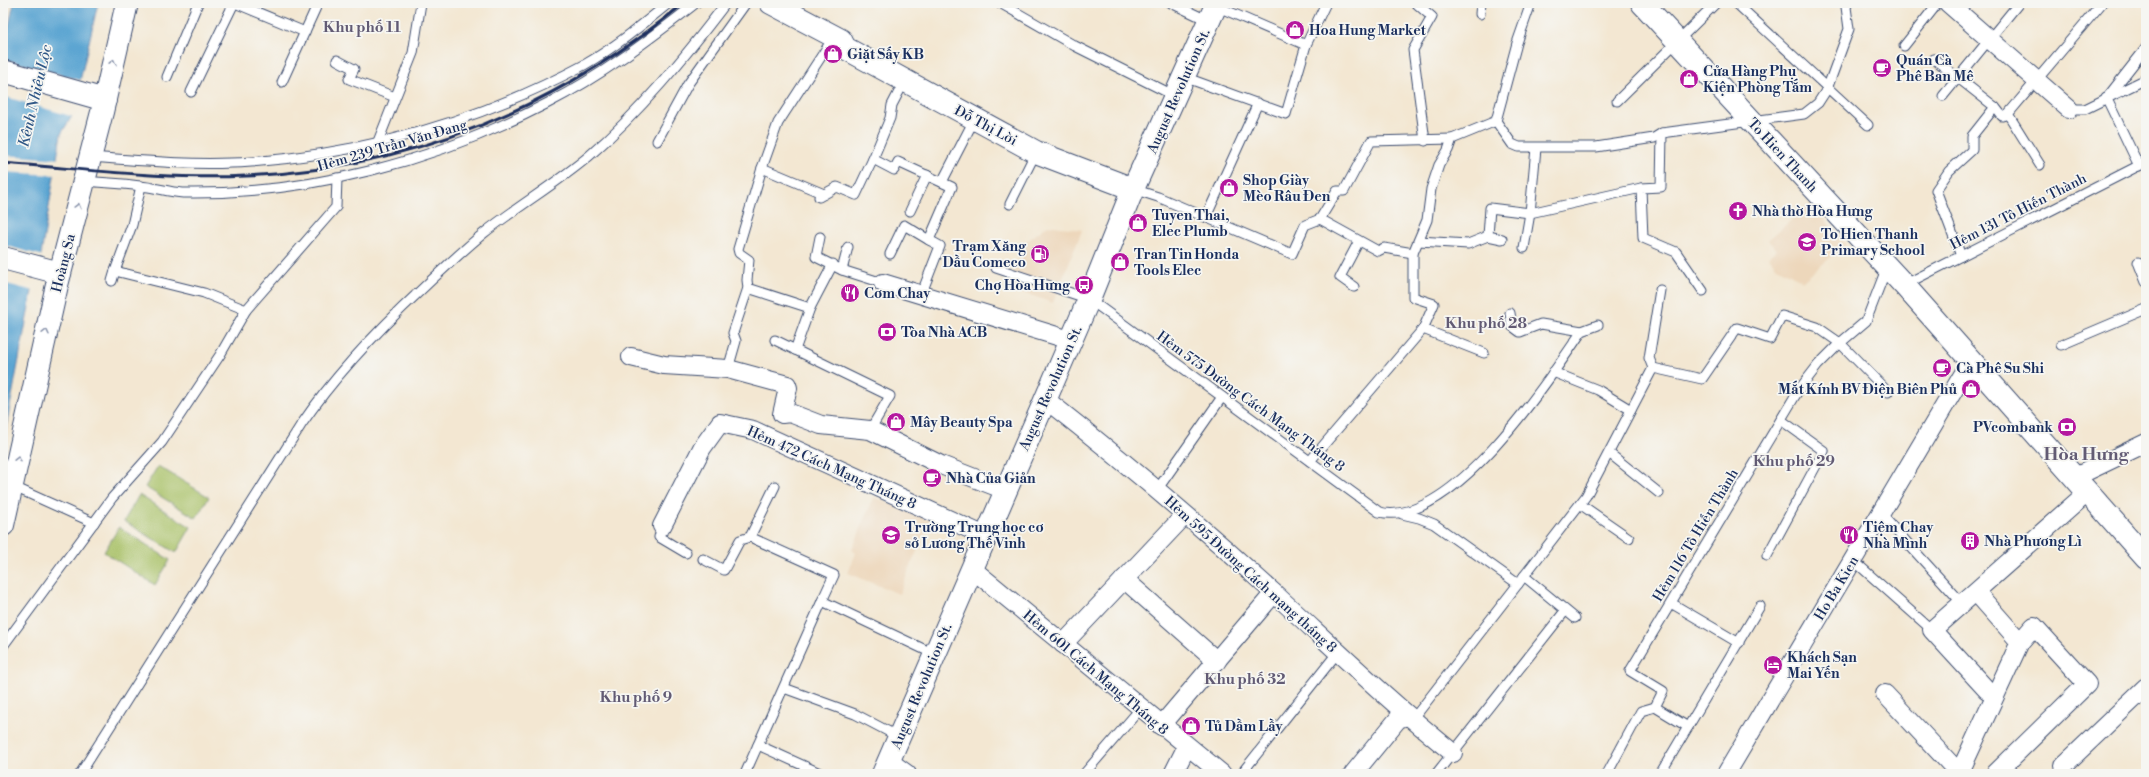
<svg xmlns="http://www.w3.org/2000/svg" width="2149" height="777" viewBox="0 0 2149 777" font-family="'Libre Bodoni',serif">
	<rect width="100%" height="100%" fill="#f6f6f2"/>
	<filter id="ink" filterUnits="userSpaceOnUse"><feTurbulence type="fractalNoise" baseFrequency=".025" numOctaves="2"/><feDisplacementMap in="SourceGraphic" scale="8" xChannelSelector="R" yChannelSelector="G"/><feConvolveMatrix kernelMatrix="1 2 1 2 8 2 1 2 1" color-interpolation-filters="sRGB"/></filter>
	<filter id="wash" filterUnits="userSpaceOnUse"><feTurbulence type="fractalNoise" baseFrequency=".012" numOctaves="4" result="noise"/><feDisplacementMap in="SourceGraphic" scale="16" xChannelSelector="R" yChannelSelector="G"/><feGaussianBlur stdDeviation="0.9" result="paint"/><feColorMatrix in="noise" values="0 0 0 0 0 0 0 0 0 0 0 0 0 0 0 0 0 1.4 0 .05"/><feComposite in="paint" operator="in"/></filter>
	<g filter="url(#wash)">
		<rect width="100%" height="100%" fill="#f3e7d2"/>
		<g fill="#edd7bb">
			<polygon points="1811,203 1846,244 1803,281 1777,267 1768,257 1776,250 1768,240"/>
			<polygon points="1048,225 1082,230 1053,303 1007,287 1026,242"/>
			<polygon points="874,497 930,520 899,594 848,573 856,553 852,550"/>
		</g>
		<g fill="#a7c065" stroke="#617862">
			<polygon points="158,466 209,497 196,518 145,487"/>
			<polygon points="139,495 191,527 176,553 124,521"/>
			<polygon points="119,527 170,560 155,585 104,552"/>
		</g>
		<polygon fill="#5ba5d2" stroke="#3b6a98" points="14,3 98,3 72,116 61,134 41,255 32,291 3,443 3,51"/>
		<g fill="#f3e7d2">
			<polygon points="3,59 83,81 74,117 3,96"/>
			<polygon points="3,155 59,159 56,175 3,172"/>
			<polygon points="3,245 43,256 34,291 3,283"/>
		</g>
	</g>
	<g filter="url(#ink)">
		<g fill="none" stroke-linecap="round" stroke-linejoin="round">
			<g stroke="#3b4b6f" stroke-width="11">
				<g id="lane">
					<polyline points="235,3 305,32"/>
					<polyline points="1000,3 1075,46 1175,96"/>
					<polyline points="1171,3 1209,21"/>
					<polyline points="1416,3 1432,17 1413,50 1425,141"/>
					<polyline points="1736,3 1868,125"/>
					<polyline points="1216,6 1306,45"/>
					<polyline points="1480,14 1481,3"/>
					<polyline points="1904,46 1938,3"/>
					<polyline points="1934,59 1995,107 2002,116 2008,114 2040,165"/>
					<polyline points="337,60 354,69 349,79 395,97"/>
					<polyline points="167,77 198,3"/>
					<polyline points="1184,77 1286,114 1306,45 1326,3"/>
					<polyline points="282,82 318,3"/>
					<polyline points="191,92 234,3"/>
					<polyline points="2109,95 2146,48"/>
					<polyline points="1943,96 2019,3"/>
					<polyline points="2106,97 2139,166"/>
					<polyline points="1617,101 1716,3"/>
					<polyline points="2069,109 2085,109 2146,79"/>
					<polyline points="2008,114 2102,3"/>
					<polyline points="1496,121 1512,144 1519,147 1596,147 1654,138 1662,133 1804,114 1818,103 1827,89 1849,29 1846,7 1848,3"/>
					<polyline points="1662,133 1661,187 1641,188 1643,238 1676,252 1703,291"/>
					<polyline points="657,141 688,84 746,3"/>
					<polyline points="377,144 413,53 421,3"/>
					<path d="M90,157C143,161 198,166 251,162C368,153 481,120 584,65C614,48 642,25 669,3"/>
					<polyline points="873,159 894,170 898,162 952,187 929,240 940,246 921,295"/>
					<polyline points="762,168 824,194"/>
					<path d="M84,181C103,183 122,183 140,186C154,187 168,192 183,193C309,195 436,161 548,103C601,76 649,40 696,3"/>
					<polyline points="942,182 975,118"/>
					<polyline points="1133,189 1158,197 1292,254 1305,225 1320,219 1337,191 1344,191 1371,141 1452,139"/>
					<polyline points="819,197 837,187 856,195 873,159 890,118 892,105 905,80"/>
					<polyline points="1010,204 1036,152"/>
					<polyline points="910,211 927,175"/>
					<polyline points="1206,217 1258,103"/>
					<polyline points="1320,219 1378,251 1384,248 1413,253"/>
					<polyline points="1488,236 1490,208 1530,213 1641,188"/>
					<polyline points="820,237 816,257 842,270 883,283"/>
					<polyline points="1419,241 1468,244 1488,236 1502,239"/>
					<polyline points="1524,248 1530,213 1536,148"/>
					<polyline points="890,254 904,225 929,240"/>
					<polyline points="1961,256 1936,190 1949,171 1972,150 1972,136 1995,107"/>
					<polyline points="2138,262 2146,282"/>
					<path d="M996,268L1089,299L1379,512C1450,529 1547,383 1582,331L1598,325"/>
					<polyline points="842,270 848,247"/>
					<polyline points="112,281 115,271"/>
					<polyline points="1904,285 2146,162"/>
					<polyline points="1354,287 1340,277 1359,241"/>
					<polyline points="748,288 810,308 795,350"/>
					<polyline points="810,308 833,264"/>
					<polyline points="246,310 336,207 337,178"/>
					<polyline points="1510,313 1512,326 1520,332 1541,324 1582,331"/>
					<polyline points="1423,329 1484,353"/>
					<polyline points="775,340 890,396 870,430"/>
					<polyline points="2061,345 2146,309"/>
					<polyline points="1653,368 1702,379 1737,328 1770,339 1782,316 1817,327 1840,343 1888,392"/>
					<polyline points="728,369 736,341 733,333 748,288 747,280 749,260 739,253 738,249 762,168 778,123 828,46"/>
					<polyline points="1553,372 1598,390 1631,410"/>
					<polyline points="1609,453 1659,493"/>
					<polyline points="1310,461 1423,329 1434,304 1413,297 1413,253 1427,220 1431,189 1439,165 1448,150 1452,139 1496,121 1517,43 1531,3"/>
					<polyline points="12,486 94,523"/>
					<polyline points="775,486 750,537 834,575 822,601 934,654"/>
					<polyline points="1157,490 1222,397"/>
					<polyline points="1580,504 1629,538"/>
					<polyline points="1402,514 1419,518 1434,524 1518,584 1524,576 1575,618"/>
					<polyline points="1881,514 1962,603"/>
					<polyline points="662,526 659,537 686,553"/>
					<polyline points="1767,556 1824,451 1781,420"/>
					<polyline points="703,559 724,570 740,540 750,537"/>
					<polyline points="1853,560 1932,630"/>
					<polyline points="1524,576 1586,496 1653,368 1649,358 1660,290"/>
					<polyline points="1671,603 1739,643"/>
					<polyline points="3,646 112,498 162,442 220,355 246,310 204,293 115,271 132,225 141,186"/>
					<polyline points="784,688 855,714 899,737"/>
					<polyline points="1408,716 1417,714 1518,584"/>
					<polyline points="1688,727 1655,707 1663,691 1630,671 1798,391 1818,365 1840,343 1866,321 1887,267"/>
					<polyline points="758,745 822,774"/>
					<path d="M80,774L301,425C335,375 377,331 421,290C442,270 462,251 484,233C518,206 556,184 589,156C640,112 685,57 726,3"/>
					<polyline points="745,774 822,601"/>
					<polyline points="1084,774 1140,709"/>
					<polyline points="1241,774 1338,652"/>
					<polyline points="1436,774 1565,611"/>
					<polyline points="1607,774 1641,711 1655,707"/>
					<polyline points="1660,774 1760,606"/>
				</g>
			</g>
			<g stroke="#3b4b6f" stroke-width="20">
				<g id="street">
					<polyline points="1948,3 2069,109"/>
					<polyline points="883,283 1070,340"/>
					<polyline points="631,357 664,365 728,369 787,385 788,388 782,414 790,413 821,425 870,430 941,465 1005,490"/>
					<path d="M1045,399C1124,461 1201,526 1275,594C1334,648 1391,703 1453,753"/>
					<polyline points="2075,477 2146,443"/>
					<polyline points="662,526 702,448 720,423 753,430 985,536"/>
					<polyline points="971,568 1222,774"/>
					<polyline points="1124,579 1217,661"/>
					<polyline points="1976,592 2020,642"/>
					<polyline points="1063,644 1185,515"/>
					<polyline points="1987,690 1932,630 2088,492"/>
					<polyline points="1885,694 1959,773"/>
					<polyline points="1161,726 1274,593"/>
					<polyline points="889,761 907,774"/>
					<polyline points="2063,766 2146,687"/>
					<polyline points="1173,774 1187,746"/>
					<polyline points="1353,774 1398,719 1407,716"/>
					<polyline points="1726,774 1971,361"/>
					<polyline points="1959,774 2020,642 2034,626 2087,684 1995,774"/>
				</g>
			</g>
			<g stroke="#3b4b6f" stroke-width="24">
				<g id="secondary">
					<polyline points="771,3 841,40 845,48 1036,152 1133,189"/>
					<polyline points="1642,3 1904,285 2146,558"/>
					<polyline points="3,71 105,100"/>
					<polyline points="3,258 60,273"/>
					<polyline points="3,525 57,285 102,112 127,3"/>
				</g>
			</g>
			<g stroke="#3b4b6f" stroke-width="24">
				<polyline id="primary" points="883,774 1089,299 1133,189 1217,3"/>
			</g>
			<use href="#lane" stroke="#fff" stroke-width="9"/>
			<use href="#street" stroke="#fff" stroke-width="18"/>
			<use href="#secondary" stroke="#fff" stroke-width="22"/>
			<use href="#primary" stroke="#fff" stroke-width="22"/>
			<path stroke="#1b2f5e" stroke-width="3" d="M3,163C84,169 165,180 246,176C410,168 557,108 684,3"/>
		</g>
		<defs><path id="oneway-chevron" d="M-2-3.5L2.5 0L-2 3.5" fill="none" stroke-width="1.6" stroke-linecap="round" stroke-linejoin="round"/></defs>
		<g stroke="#8d97ae">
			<use href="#oneway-chevron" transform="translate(113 62) rotate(-77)"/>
			<use href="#oneway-chevron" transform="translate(78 206) rotate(-75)"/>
			<use href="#oneway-chevron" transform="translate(46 332) rotate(-77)"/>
			<use href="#oneway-chevron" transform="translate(18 459) rotate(-77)"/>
		</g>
	</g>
	<defs>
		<g id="shop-disc" transform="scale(1)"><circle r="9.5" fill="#b5179e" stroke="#f6f6f2"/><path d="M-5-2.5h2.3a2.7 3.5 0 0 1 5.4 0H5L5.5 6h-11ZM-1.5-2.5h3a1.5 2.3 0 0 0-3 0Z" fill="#fff"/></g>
		<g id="cafe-disc" transform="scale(1)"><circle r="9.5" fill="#b5179e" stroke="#f6f6f2"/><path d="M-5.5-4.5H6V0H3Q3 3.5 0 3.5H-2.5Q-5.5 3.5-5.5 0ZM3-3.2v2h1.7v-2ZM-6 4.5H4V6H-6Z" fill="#fff"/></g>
		<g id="church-disc" transform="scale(1)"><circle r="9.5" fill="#b5179e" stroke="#f6f6f2"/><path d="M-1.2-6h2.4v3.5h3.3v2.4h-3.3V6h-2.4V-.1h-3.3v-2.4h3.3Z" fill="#fff"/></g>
		<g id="school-disc" transform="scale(1)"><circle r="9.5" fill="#b5179e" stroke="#f6f6f2"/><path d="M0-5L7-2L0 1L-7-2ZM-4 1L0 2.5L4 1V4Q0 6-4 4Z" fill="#fff"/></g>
		<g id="fuel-disc" transform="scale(1)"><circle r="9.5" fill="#b5179e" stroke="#f6f6f2"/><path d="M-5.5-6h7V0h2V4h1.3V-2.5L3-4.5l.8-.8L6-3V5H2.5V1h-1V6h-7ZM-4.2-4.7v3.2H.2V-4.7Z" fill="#fff"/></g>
		<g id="bus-disc" transform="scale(1)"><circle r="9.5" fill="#b5179e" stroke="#f6f6f2"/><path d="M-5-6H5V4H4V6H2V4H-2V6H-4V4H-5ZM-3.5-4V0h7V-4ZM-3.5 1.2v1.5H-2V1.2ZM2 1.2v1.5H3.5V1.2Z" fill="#fff"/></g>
		<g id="restaurant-disc" transform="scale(1)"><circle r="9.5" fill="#b5179e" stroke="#f6f6f2"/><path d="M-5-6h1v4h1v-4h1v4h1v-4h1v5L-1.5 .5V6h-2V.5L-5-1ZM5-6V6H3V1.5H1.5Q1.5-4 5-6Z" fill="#fff"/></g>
		<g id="bank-disc" transform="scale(1)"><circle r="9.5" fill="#b5179e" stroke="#f6f6f2"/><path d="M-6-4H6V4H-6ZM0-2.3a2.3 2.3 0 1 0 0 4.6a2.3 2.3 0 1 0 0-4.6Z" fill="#fff"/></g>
		<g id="building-disc" transform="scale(1)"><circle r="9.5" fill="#b5179e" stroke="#f6f6f2"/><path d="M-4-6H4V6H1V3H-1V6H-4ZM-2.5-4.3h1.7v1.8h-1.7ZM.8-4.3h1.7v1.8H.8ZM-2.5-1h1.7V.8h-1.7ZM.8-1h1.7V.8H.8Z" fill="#fff"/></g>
		<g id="hotel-disc" transform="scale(1)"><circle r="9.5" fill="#b5179e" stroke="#f6f6f2"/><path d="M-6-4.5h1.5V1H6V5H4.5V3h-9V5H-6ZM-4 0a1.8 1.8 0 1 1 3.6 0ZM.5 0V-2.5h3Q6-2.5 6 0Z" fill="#fff"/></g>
	</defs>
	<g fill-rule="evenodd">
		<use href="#shop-disc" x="1295" y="30"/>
		<use href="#shop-disc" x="833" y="54"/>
		<use href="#cafe-disc" x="1882" y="68"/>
		<use href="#shop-disc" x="1689" y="79"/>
		<use href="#shop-disc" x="1229" y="188"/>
		<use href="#church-disc" x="1738" y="211"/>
		<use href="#shop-disc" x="1138" y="223"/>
		<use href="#school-disc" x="1807" y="242"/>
		<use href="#fuel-disc" x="1040" y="254"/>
		<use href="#shop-disc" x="1120" y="262"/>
		<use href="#bus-disc" x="1084" y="285"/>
		<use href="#restaurant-disc" x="850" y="293"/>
		<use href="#bank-disc" x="887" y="332"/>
		<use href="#cafe-disc" x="1942" y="368"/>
		<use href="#shop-disc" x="1971" y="389"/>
		<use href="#shop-disc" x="896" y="422"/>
		<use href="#bank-disc" x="2067" y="427"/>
		<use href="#cafe-disc" x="932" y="478"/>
		<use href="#school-disc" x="891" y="535"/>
		<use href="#restaurant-disc" x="1849" y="535"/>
		<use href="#building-disc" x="1970" y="541"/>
		<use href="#hotel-disc" x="1773" y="665"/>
		<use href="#shop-disc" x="1191" y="726"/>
	</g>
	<g text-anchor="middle" stroke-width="3.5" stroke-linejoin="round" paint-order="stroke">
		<g font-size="14" font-weight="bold" fill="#1b2f5e" stroke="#f6f6f2" text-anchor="start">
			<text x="1309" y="35">Hoa Hung Market</text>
			<text x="847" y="59">Giặt Sấy KB</text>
			<text x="1896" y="65">Quán Cà<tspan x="1896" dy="16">Phê Ban Mê</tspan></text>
			<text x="1703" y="76">Cửa Hàng Phụ<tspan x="1703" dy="16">Kiện Phòng Tắm</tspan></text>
			<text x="1243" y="185">Shop Giày<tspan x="1243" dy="16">Mèo Râu Đen</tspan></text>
			<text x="1752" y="216">Nhà thờ Hòa Hưng</text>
			<text x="1152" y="220">Tuyen Thai,<tspan x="1152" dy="16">Elec Plumb</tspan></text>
			<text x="1821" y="239">To Hien Thanh<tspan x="1821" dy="16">Primary School</tspan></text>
			<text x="1026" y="251" text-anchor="end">Trạm Xăng<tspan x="1026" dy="16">Dầu Comeco</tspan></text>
			<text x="1134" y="259">Tran Tin Honda<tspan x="1134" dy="16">Tools Elec</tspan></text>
			<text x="1070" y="290" text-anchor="end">Chợ Hòa Hưng</text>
			<text x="864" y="298">Cơm Chay</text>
			<text x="901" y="337">Tòa Nhà ACB</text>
			<text x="1956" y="373">Cà Phê Su Shi</text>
			<text x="1957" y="394" text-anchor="end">Mắt Kính BV Điện Biên Phủ</text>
			<text x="910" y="427">Mây Beauty Spa</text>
			<text x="2053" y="432" text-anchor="end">PVcombank</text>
			<text x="946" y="483">Nhà Của Giản</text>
			<text x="905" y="532">Trường Trung học cơ<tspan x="905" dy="16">sở Lương Thế Vinh</tspan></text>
			<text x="1863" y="532">Tiệm Chay<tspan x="1863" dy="16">Nhà Mình</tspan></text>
			<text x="1984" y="546">Nhà Phương Lì</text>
			<text x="1787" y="662">Khách Sạn<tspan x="1787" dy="16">Mai Yến</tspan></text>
			<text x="1205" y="731">Tủ Dầm Lầy</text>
		</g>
		<g font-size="14" fill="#1b2f5e" stroke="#f6f6f2">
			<text transform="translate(1178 91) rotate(-66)" y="5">August Revolution St.</text>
			<text transform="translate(986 125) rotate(28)" y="5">Đỗ Thị Lời</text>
			<text transform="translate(392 145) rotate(-16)" y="5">Hẻm 239 Trần Văn Đang</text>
			<text transform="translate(1783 155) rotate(47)" y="5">To Hien Thanh</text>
			<text transform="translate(2018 211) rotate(-27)" y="5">Hẻm 131 Tô Hiến Thành</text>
			<text transform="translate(63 263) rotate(-76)" y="5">Hoàng Sa</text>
			<text transform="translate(1050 388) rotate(-66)" y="5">August Revolution St.</text>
			<text transform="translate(1251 401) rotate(36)" y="5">Hẻm 575 Đường Cách Mạng Tháng 8</text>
			<text transform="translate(832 467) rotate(24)" y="5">Hẻm 472 Cách Mạng Tháng 8</text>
			<text transform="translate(1695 535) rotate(-59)" y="5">Hẻm 116 Tô Hiến Thành</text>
			<text transform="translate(1251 574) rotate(42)" y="5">Hẻm 595 Đường Cách mạng tháng 8</text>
			<text transform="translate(1836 588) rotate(-59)" y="5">Ho Ba Kien</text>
			<text transform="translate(1096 672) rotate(40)" y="5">Hẻm 601 Cách Mạng Tháng 8</text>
			<text transform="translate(921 686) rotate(-67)" y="5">August Revolution St.</text>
		</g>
		<g font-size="15" font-weight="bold" fill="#625b74" stroke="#f6f6f2">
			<text x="362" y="32">Khu phố 11</text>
			<text x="1486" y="328">Khu phố 28</text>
			<text x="1794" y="466">Khu phố 29</text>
			<text x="1245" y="684">Khu phố 32</text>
			<text x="636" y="702">Khu phố 9</text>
		</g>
		<g font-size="15" font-style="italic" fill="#315887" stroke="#f6f6f2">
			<text transform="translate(35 96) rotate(-77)" y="5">Kênh Nhiêu Lộc</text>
		</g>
		<g font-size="18" font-weight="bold" fill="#625b74" stroke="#f6f6f2">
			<text x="2086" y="460">Hòa Hưng</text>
		</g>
	</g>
	<rect width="2149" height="777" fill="none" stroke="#f6f6f2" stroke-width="16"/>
</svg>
